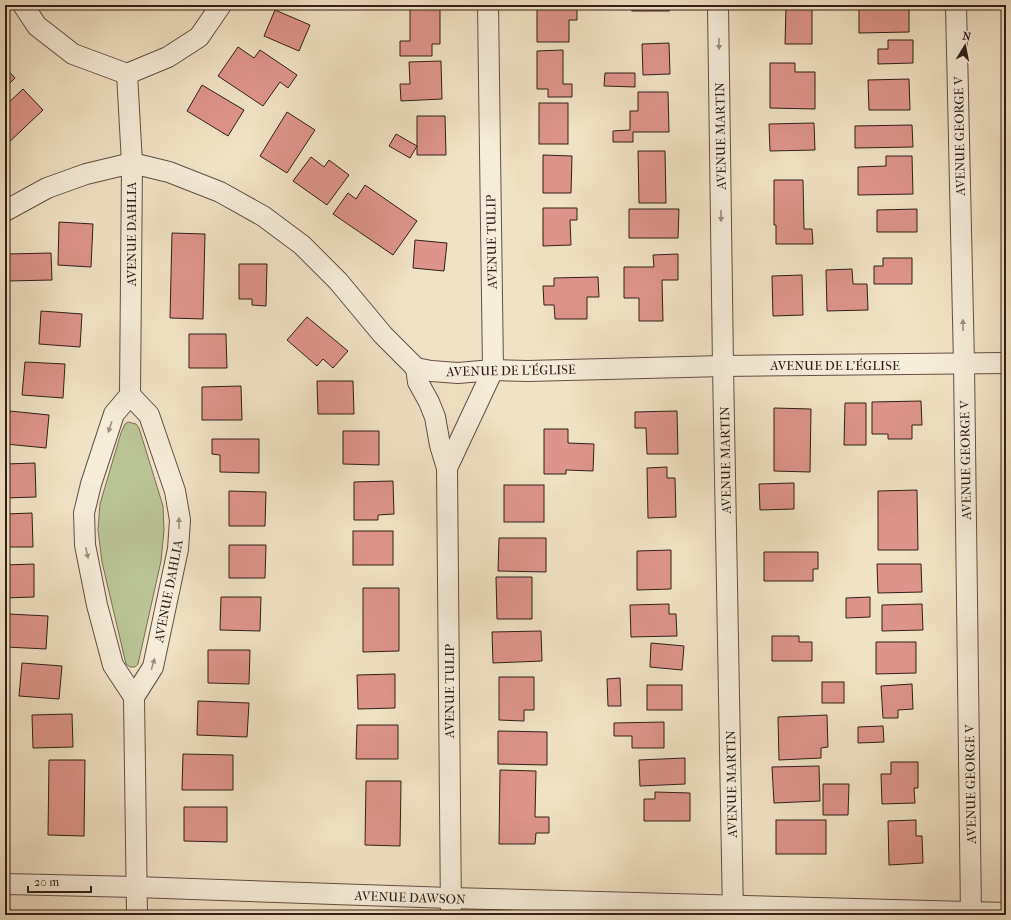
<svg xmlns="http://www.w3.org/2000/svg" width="1011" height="920" viewBox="0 0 1011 920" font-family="'IM FELL French Canon',serif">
	<rect width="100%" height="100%" fill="#f0e2c4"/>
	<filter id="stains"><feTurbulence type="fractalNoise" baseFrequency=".005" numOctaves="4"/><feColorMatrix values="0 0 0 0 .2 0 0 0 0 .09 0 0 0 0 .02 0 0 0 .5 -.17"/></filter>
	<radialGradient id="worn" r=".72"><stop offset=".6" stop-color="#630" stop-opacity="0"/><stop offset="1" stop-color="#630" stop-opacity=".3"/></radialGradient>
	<polygon fill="#bac394" stroke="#767055" points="128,422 136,424 139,428 163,506 164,530 161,561 138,664 135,667 130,667 126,664 102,562 98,530 100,504 121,433 125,424"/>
	<g fill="#dd948c" stroke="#321e16">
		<polygon points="410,5 440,6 440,44 432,44 432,56 400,56 400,41 410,41"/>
		<polygon points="537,5 577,5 577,20 569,20 569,42 537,42"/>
		<rect x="632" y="5" width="37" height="6"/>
		<polygon points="909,5 909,32 859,33 859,6"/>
		<polygon points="786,7 812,7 812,44 785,44"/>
		<polygon points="1004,7 1006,7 1006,36 1005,36"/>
		<polygon points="275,10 310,25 299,51 264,36"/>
		<polygon points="888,40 913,40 913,63 878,64 878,49 888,49"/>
		<polygon points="1004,42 1006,42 1006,67 1003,67"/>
		<polygon points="669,43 670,74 643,75 642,44"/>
		<polygon points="238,47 254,58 260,50 297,75 288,88 280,82 263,106 218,76"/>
		<polygon points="563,50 563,84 572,84 572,97 548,97 548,89 537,89 537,51"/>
		<polygon points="441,61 442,99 401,101 400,84 410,84 409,62"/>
		<polygon points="770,63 795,63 795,72 815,72 815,109 770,108"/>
		<polygon points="5,67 15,78 5,88"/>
		<polygon points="605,73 635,73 635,87 604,86"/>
		<polygon points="909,79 910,110 869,110 868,80"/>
		<rect x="1002" y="80" width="4" height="25"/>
		<polygon points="202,85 244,110 228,136 187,111"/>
		<polygon points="23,89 43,110 5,146 5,106"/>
		<polygon points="638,92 668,92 669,132 633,132 633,142 613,142 613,131 630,130 630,111 638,111"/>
		<rect x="539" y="103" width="29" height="41"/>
		<polygon points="287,112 315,130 287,173 260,156"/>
		<polygon points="417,116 445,116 446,155 417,155"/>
		<polygon points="1004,120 1006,120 1006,146 1005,146"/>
		<polygon points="814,123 815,150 770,151 769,124"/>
		<polygon points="912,125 913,147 855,148 855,126"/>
		<polygon points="396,134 417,146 410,158 389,146"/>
		<polygon points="638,151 665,151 666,203 639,203"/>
		<polygon points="543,155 572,156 571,193 543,193"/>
		<polygon points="886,156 912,156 913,194 858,195 858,167 886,166"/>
		<polygon points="311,157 324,167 329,160 349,175 327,205 293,181"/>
		<rect x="1004" y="158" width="2" height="36"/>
		<polygon points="774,180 803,180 804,229 812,229 813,244 776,244 776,225 774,225"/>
		<polygon points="365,185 417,221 393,255 333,214 348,193 356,199"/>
		<polygon points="543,208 577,208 577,220 570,220 571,245 543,246"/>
		<polygon points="629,209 679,209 678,238 629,238"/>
		<polygon points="917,209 917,232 877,232 877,210"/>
		<polygon points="59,222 93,224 91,267 58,265"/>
		<polygon points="172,233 205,234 203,319 170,318"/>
		<polygon points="415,240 447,243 444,271 413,268"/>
		<polygon points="51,253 52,280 8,281 8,254"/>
		<polygon points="678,254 678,280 662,280 663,321 639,321 639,298 624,298 624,267 654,267 653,255"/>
		<polygon points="883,258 912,258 912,284 874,284 874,266 883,266"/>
		<polygon points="239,264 267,264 266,306 252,305 252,299 239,299"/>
		<polygon points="852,269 853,284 867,284 868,310 827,311 826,270"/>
		<polygon points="802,275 803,315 773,316 772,276"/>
		<polygon points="598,277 599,297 587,297 587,319 555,319 554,305 544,305 543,286 554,286 554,278"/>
		<polygon points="41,311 82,314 80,347 39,344"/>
		<polygon points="307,317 348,351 333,368 323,359 317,366 287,340"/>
		<polygon points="189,334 226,334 227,368 189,368"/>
		<polygon points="25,362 65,364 63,398 22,395"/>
		<polygon points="317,381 353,381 354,414 318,414"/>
		<polygon points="241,386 242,420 202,420 202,387"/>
		<polygon points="921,401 922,425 912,425 912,439 888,439 888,434 872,434 872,402"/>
		<polygon points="845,403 866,403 866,445 844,445"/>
		<polygon points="774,408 811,409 810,472 774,471"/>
		<polygon points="10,411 49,415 46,448 6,444"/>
		<polygon points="677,411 678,454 647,454 646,428 635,428 635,412"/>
		<polygon points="544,429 568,429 568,443 594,444 593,471 566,470 566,474 544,474"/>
		<polygon points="343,431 379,431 379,465 343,464"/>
		<polygon points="212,439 259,439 259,473 220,472 220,455 212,454"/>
		<polygon points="35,463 36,497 5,498 5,464"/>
		<polygon points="667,467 667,478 675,478 676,517 648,518 647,468"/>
		<polygon points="393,481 394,514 378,515 378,520 354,520 354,482"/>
		<polygon points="794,483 794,509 760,510 759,484"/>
		<rect x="504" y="485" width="40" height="37"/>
		<polygon points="917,490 918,550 878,550 878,491"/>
		<polygon points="229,491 266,492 265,526 229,526"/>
		<polygon points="32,513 33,547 5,547 5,514"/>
		<rect x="353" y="531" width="40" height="34"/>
		<polygon points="499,538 546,538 546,572 498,571"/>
		<polygon points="229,545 266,545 265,578 229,578"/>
		<polygon points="671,550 671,589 637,590 637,551"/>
		<polygon points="764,552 818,552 818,569 813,569 813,581 764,581"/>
		<polygon points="34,564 34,597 5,598 5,565"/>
		<polygon points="877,564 921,564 922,592 878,593"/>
		<polygon points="496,577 532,577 532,619 497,619"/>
		<polygon points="363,588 399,588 399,651 363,652"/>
		<polygon points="221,597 261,597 260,631 220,630"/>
		<polygon points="870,597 870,617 846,618 846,598"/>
		<polygon points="669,604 669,614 676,614 677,636 631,637 630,605"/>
		<polygon points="922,604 923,630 882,631 882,605"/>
		<polygon points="8,614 48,616 46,649 6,647"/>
		<polygon points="541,631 542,661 493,663 492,632"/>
		<polygon points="772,636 799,636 799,642 812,642 812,661 772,661"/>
		<polygon points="876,642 916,642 916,673 876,674"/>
		<polygon points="651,643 684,646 682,670 650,667"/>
		<polygon points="208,650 250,650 249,684 208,683"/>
		<polygon points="22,663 62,666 59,699 19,696"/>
		<polygon points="395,674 395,708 358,709 357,675"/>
		<polygon points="499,677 534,677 534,710 524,710 524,721 499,720"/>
		<polygon points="620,678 621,706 608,706 607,679"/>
		<rect x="822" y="682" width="22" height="21"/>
		<polygon points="912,684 913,709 898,710 898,718 883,718 881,686"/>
		<rect x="647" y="685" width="35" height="25"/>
		<polygon points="198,701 249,703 247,737 197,735"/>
		<polygon points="72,714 73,747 33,748 32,715"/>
		<polygon points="827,715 828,747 821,748 821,758 779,760 778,717"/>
		<polygon points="664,722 664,748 632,748 632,736 614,736 614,723"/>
		<polygon points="357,725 398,725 398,759 356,759"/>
		<polygon points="883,726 884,742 858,743 858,727"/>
		<polygon points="498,731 547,732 547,765 498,764"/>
		<polygon points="183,754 233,755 233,790 182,790"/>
		<polygon points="685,758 685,784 640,786 639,760"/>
		<polygon points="49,760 85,760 84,836 48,835"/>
		<polygon points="891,762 918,762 918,788 914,788 915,803 882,804 881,774 891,774"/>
		<polygon points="819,766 820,801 774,803 772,767"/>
		<polygon points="500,770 536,771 535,817 549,817 549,833 536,833 535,844 499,844"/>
		<polygon points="366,781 401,781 400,846 365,845"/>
		<polygon points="823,784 849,784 848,815 823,815"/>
		<polygon points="655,792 690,793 690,821 644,821 644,799 655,799"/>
		<polygon points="184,807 227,807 227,842 184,841"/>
		<rect x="776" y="820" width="50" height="34"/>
		<polygon points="916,820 916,836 922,836 923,863 889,865 888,821"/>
	</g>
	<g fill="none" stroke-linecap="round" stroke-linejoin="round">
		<g stroke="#624f42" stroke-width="22">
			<g id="minor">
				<polyline points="23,5 37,26 73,54 127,74"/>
				<polyline points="718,5 723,366 733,915"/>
				<polyline points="956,5 964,364 971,915"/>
				<polyline points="127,74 132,163 130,395 114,414 91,484 84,513 85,545 97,605 113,665 134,697 137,915"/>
				<polyline points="127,74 168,57 199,37 221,5"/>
				<polyline points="5,211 47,188 86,174 132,163 169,172 220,192 263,216 302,245 338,281 383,335 416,368 431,371 458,373 493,370 528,371 723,366 1006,363"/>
				<polyline points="416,368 418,382 429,402 435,417 440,445 447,468 451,915"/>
				<polyline points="130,395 149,415 175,491 180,520 178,549 153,667 134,697"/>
				<polyline points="447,468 493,370 488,5"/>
				<polyline points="5,884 136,887 450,898 1006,913"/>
			</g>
		</g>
		<use href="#minor" stroke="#f5ecd9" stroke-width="20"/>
	</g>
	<defs><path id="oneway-solid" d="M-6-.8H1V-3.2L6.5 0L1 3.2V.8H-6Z"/></defs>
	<g fill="#9d8f81">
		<use href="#oneway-solid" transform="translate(719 44) rotate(89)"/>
		<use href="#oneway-solid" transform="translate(721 216) rotate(89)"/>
		<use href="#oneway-solid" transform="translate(963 325) rotate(-91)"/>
		<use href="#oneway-solid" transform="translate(110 427) rotate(108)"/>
		<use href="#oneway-solid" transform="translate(179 523) rotate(-90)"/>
		<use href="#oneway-solid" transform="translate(87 553) rotate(78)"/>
		<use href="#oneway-solid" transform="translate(153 664) rotate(-73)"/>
	</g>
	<g text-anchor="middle" stroke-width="3" stroke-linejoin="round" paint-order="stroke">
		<g font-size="13" fill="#321e16" stroke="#f5ecd9">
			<text transform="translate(720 136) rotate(-91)" y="5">AVENUE MARTIN</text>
			<text transform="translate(959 136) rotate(-91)" y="5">AVENUE GEORGE V</text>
			<text transform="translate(131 234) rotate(-90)" y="5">AVENUE DAHLIA</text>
			<text transform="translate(491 242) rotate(-91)" y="5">AVENUE TULIP</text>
			<text x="835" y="370">AVENUE DE L'ÉGLISE</text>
			<text transform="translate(511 370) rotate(-1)" y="5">AVENUE DE L'ÉGLISE</text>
			<text transform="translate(725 460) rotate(-91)" y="5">AVENUE MARTIN</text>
			<text transform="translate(965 460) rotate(-91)" y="5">AVENUE GEORGE V</text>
			<text transform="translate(168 591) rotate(-79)" y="5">AVENUE DAHLIA</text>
			<text transform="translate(449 691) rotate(-90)" y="5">AVENUE TULIP</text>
			<text transform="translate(731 784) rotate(-91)" y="5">AVENUE MARTIN</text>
			<text transform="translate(970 784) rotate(-91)" y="5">AVENUE GEORGE V</text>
			<text transform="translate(410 897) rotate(2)" y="5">AVENUE DAWSON</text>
		</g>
	</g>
	<rect width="1011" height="920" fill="none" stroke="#f0e2c4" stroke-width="20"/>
	<rect x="6" y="6" width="999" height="908" fill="none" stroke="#321e16" stroke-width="2"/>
	<rect x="10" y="10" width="991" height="900" fill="none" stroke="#321e16"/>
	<g transform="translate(965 46) rotate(10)" stroke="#f5ecd9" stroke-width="3" paint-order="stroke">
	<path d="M0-3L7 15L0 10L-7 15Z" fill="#321e16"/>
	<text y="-6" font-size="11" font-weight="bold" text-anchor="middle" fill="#321e16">N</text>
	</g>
	<path d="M28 886v6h63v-6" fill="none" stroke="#321e16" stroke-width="2"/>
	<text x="34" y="886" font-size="12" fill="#321e16" stroke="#f5ecd9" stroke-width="3" paint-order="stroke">20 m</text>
	<rect width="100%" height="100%" filter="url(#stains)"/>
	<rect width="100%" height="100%" fill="url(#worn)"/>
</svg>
